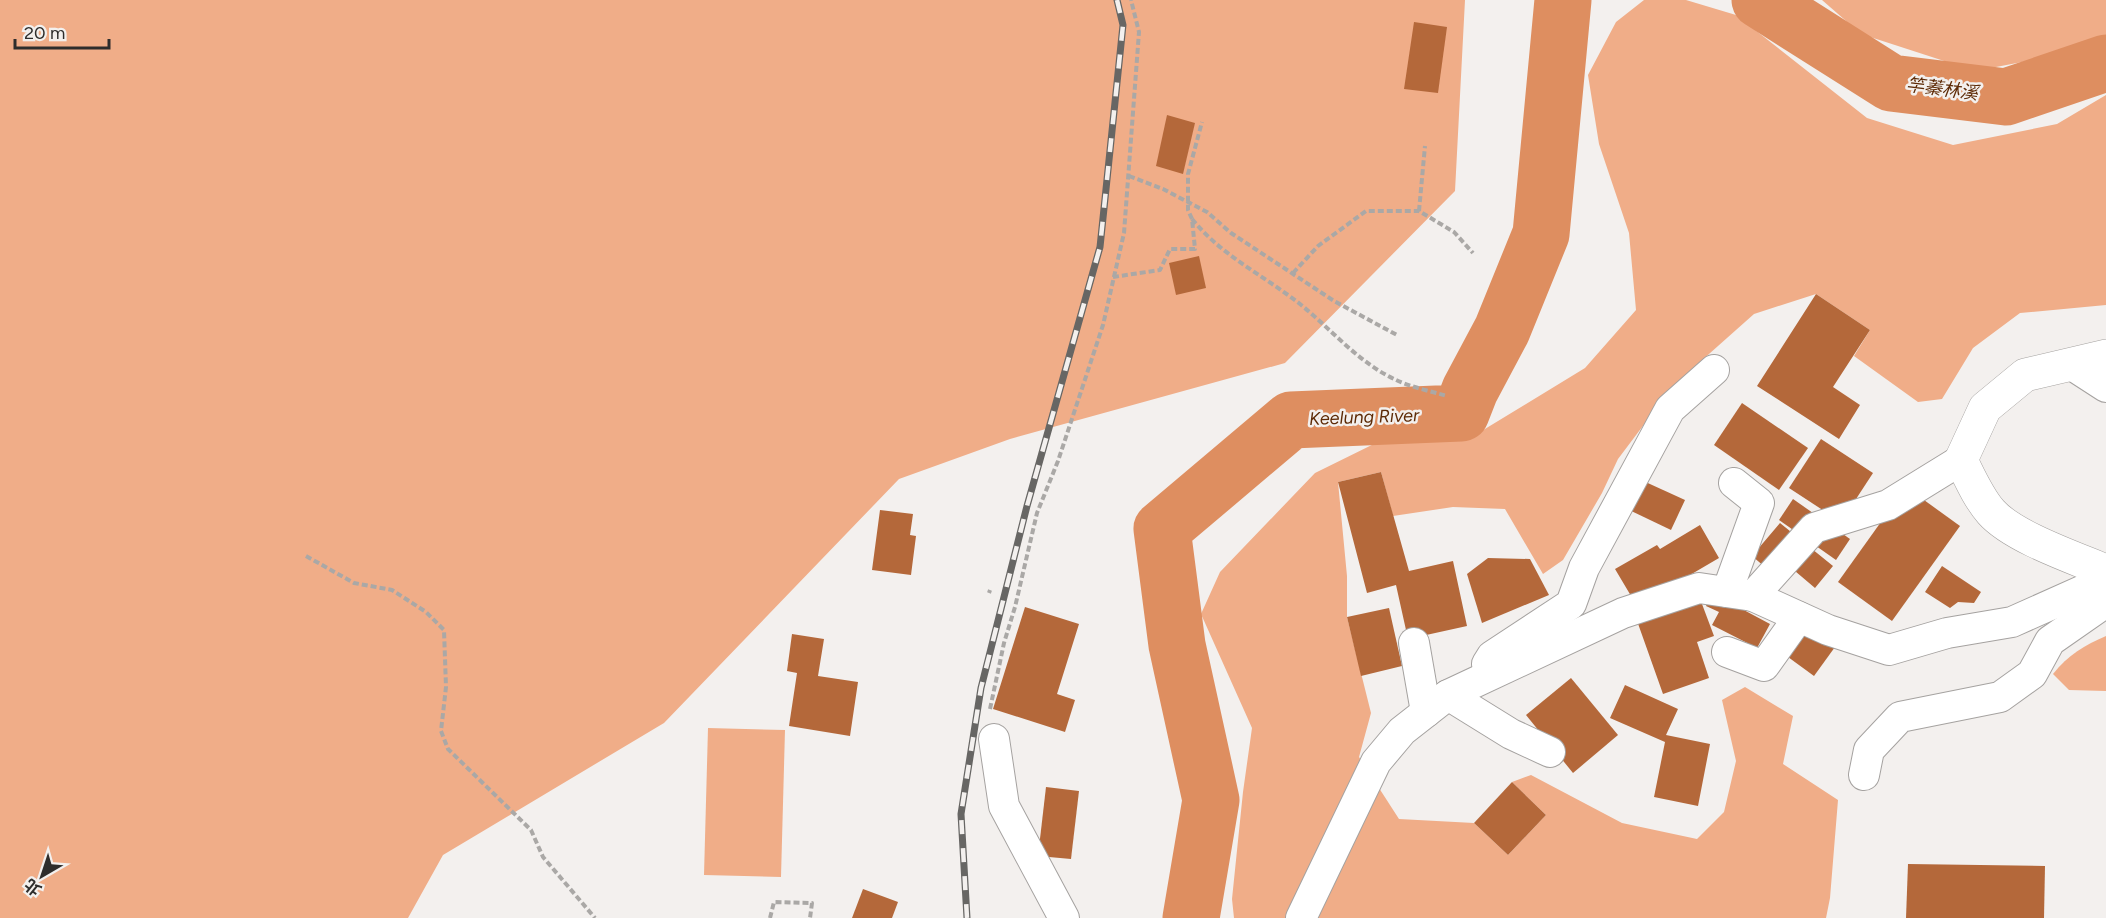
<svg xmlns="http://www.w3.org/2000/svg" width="2106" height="918" viewBox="0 0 2106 918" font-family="Figtree,'Noto Sans TC',sans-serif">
	<rect width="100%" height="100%" fill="#f3f0ee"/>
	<g fill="#f0ad88">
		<polygon points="0,0 1465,0 1455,191 1285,363 1010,439 899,479 664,723 443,855 408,918 0,918"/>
		<polygon points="1644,0 1686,0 1736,15 1867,118 1953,145 2057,124 2106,95 2106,305 2020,313 1973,348 1942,399 1918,402 1854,356 1870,330 1816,294 1754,314 1673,386 1618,459 1602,493 1563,560 1543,574 1505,509 1453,507 1393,516 1381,472 1338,482 1347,576 1347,617 1371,713 1359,757 1399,819 1474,823 1508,855 1546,815 1512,782 1531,775 1622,823 1697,839 1724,812 1736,761 1722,700 1745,687 1793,716 1783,764 1838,800 1830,898 1826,918 1234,918 1232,899 1243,792 1252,728 1201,614 1220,572 1315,473 1386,438 1475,435 1585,368 1636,310 1629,233 1599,144 1588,75 1616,22"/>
		<polygon points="1822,0 2106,0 2106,40 2075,52 1975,71 1861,34"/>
		<path d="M2106,636V691L2069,690L2053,674C2068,655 2085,645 2106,636Z"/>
		<polygon points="708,728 785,730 781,877 704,875"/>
	</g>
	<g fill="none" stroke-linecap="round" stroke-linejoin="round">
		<g stroke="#de8e60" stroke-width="57">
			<polyline points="1760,0 1891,83 2006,97 2106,63"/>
			<polyline points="1191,918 1211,800 1177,645 1162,529 1291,420 1461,413 1470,390 1502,330 1541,234 1563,0"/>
		</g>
	</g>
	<g fill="#b4683a">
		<polygon points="1414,22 1447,27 1438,93 1404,89"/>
		<polygon points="1167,115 1195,123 1183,174 1156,166"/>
		<polygon points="1199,256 1206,288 1176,295 1169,263"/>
		<polygon points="1816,294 1870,330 1833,387 1860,405 1839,439 1757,386"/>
		<polygon points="1742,403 1808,448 1779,490 1714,445"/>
		<polygon points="1821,439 1873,473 1841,522 1789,488"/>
		<polygon points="1381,472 1409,571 1453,561 1467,626 1408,639 1396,585 1367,593 1338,482"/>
		<polygon points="1639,479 1685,500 1671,530 1625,508"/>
		<polygon points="1906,487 1960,526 1892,621 1838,582"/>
		<polygon points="1793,499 1850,539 1836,560 1779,520"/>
		<polygon points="880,510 913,514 910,535 916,536 911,575 872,570"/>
		<polygon points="1780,523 1833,566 1815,588 1782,560 1772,573 1752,556"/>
		<polygon points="1700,525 1719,558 1637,606 1615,569 1657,545 1660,549"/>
		<polygon points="1488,558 1530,559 1549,595 1482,623 1467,574"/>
		<polygon points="1942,566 1981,592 1974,603 1958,602 1950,608 1925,592"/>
		<polygon points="1712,593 1770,624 1757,648 1712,625 1719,612 1706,606"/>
		<polygon points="1699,596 1714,636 1697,642 1709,678 1663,694 1636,618"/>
		<polygon points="1025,607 1079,624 1057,694 1075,700 1065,732 993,709"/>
		<polygon points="1389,608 1402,666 1361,676 1347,617"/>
		<polygon points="1808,627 1835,647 1814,676 1788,657"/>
		<polygon points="792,634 824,639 818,676 858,682 850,736 789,726 797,673 787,671"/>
		<polygon points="1571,678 1618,735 1573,773 1526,715"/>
		<polygon points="1625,685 1678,709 1666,735 1710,744 1698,806 1654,797 1665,742 1610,718"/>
		<polygon points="1512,782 1546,815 1508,855 1474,823"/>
		<polygon points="1046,787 1079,791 1071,859 1038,856"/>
		<polygon points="1908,864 2045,866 2044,918 1906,918"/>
		<polygon points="863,889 898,902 892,918 852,918"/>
	</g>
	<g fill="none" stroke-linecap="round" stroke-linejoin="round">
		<g stroke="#a5a2a0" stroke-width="32">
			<g id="minor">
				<polyline points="2072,365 2106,387"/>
				<polyline points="1727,592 1759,503 1734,483"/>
				<polyline points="1753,596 1814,528 1888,505 1961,460"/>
				<polyline points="1414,643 1426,712"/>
				<polyline points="1727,652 1764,666 1799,617"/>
				<polyline points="1487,664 1492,656 1571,604 1584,568 1670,409 1714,370"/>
				<polyline points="1448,695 1511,734 1550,752"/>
				<polyline points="994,739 1004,806 1064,918"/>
				<polyline points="1864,775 1869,750 1900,717 2000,697 2032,674 2050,641 2106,602"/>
				<polyline points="1301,918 1376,762 1402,731 1448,695 1623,613 1699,588 1753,596 1828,630 1889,650 1947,633 2012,622 2106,580"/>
			</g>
		</g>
		<g stroke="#a5a2a0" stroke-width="34">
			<path id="major" d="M2106,356L2025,375L1985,408L1961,460C1970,478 1978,497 1991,512C2013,537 2075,558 2106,571"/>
		</g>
		<g stroke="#aaa8a6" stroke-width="4" stroke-dasharray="6 3" stroke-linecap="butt">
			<polyline points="1129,176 1163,189 1207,212 1231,233 1334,301 1397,335"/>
			<polyline points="1419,211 1425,146"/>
			<path d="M1192,219C1222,256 1263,275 1300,304C1331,329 1358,362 1394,379C1410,387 1430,391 1447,396"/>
			<polyline points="1293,273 1318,246 1366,211 1419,211 1454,232 1473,253"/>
			<polyline points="1113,277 1160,270 1170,249 1195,249 1192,219 1188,210 1188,174 1202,122"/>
			<polyline points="306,556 354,583 392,590 426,612 444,630 446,687 441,731 448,749 531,830 543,857 595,918"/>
			<polyline points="989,593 990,590"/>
			<polyline points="990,709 1004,643 1015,607 1037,513 1058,461 1103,325 1124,233 1139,32 1131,0"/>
			<polyline points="770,918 774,902 812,903 810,918"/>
		</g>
		<use href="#minor" stroke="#fff" stroke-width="30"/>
		<use href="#major" stroke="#fff" stroke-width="33"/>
		<g stroke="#676664" stroke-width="7">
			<polyline id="rail" points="967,918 961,814 981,688 1027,506 1100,247 1123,25 1117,0"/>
		</g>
		<use href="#rail" stroke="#f3f0ee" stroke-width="4.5" stroke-dasharray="14" stroke-linecap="butt"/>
	</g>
	<g text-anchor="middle" stroke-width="5" stroke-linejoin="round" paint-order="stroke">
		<g font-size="18" font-style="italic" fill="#5e2b07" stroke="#f3f0ee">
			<text transform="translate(1942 89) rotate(7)" y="6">竿蓁林溪</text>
			<text transform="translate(1364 417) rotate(-2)" y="6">Keelung River</text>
		</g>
	</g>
	<g transform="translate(42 876) rotate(219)" stroke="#f3f0ee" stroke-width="4.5" paint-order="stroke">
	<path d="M0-4.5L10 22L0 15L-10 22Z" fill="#2e2d2c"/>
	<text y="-9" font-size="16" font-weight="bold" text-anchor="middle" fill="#2e2d2c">北</text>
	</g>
	<path d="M15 39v9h94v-9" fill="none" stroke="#2e2d2c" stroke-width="3"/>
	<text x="24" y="39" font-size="18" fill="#2e2d2c" stroke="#f3f0ee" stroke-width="4.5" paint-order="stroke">20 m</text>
</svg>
